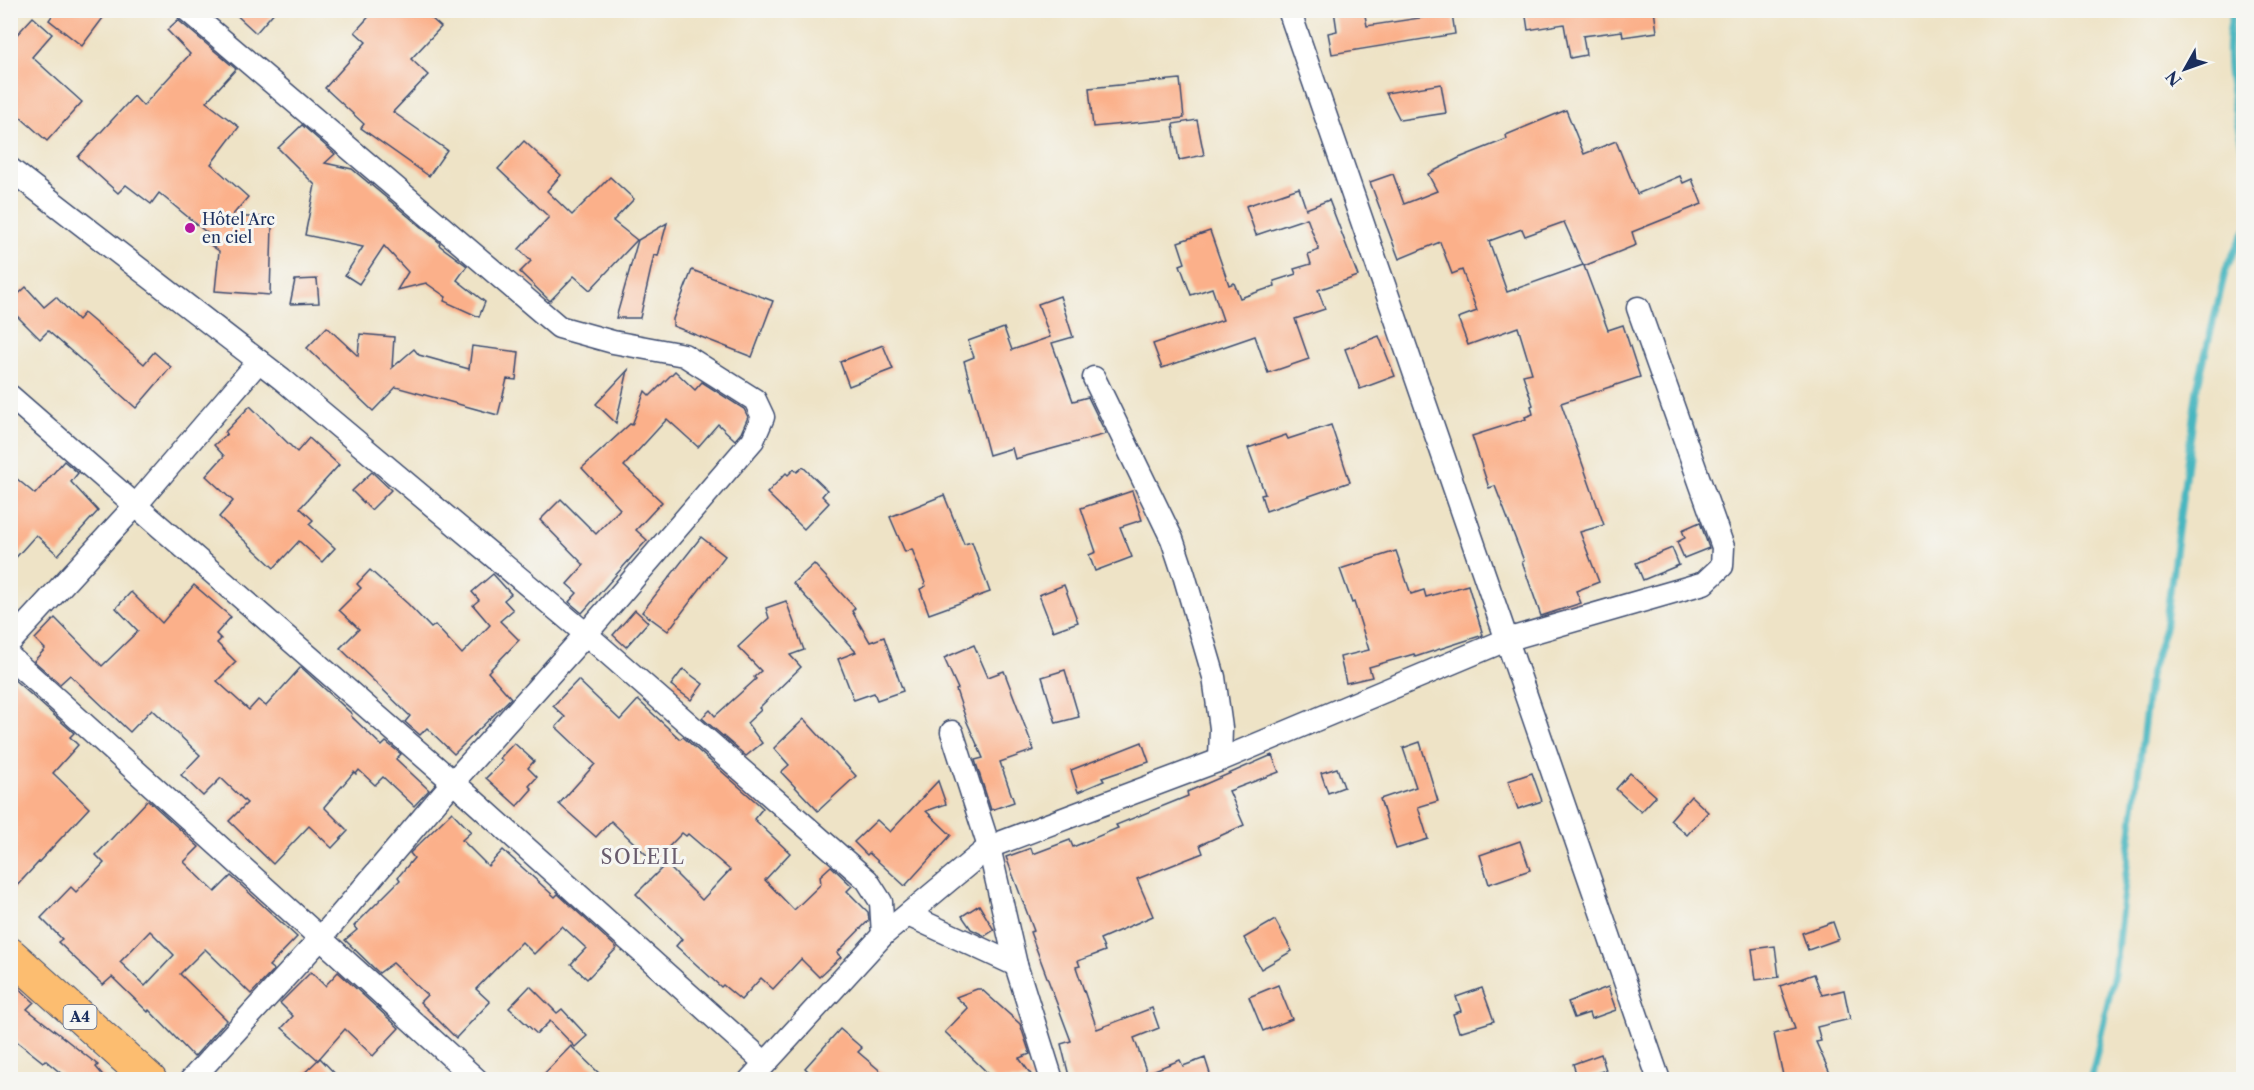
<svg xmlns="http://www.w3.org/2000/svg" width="2254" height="1090" viewBox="0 0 2254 1090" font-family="'Libre Caslon Text',serif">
	<rect width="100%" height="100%" fill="#f6f6f2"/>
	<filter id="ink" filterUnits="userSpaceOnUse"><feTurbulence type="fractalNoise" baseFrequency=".0167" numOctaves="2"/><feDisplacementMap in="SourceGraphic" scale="12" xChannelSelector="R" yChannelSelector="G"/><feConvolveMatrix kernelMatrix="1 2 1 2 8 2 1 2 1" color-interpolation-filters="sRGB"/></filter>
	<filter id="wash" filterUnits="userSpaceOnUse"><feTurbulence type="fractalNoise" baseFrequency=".008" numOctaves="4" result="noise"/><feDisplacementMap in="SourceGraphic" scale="24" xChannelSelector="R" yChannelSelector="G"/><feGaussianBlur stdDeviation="1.35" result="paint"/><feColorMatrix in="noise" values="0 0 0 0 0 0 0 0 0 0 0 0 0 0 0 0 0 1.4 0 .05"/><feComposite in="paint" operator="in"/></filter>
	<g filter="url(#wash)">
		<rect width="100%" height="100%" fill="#eee3c6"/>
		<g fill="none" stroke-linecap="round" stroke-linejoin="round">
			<g stroke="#47b6c0" stroke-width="7">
				<path d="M2234,10C2220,56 2235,109 2244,155"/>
				<polyline points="2091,1080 2114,974 2150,675 2165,628 2197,388 2226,269 2244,232"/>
			</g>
		</g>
		<g id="blocks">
			<g fill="#fbb08a" fill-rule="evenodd">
				<polygon points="56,10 109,10 82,46 49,20"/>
				<polygon points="231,10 276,10 256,33"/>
				<polygon points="375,10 422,10 441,27 411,59 428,75 393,112 447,150 429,176 361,128 364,124 325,88 366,42 355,32"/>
				<polygon points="1334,10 1364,10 1367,26 1452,13 1455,34 1332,54 1328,33 1337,31"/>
				<polygon points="1525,10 1654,10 1657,32 1623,37 1622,31 1583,36 1586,55 1570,58 1564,24 1528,30"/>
				<polygon points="33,17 52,34 32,57 82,102 47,141 10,108 10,42"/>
				<polygon points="178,20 236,69 206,102 239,127 211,164 248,197 231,217 262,217 260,226 272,226 270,295 215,291 219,251 203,240 207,233 159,193 151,204 126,185 118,193 78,157 134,96 143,106 190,54 167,30"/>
				<polygon points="1180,79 1184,118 1093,127 1089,88"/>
				<polygon points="1441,84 1446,113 1400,120 1386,93"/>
				<path d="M1566,110L1584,154L1616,141L1637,194L1680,176L1683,183L1692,179L1702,204L1632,232L1636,245L1584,266L1608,330L1623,325L1640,377L1561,403L1604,525L1580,532L1599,582L1576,591L1581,603L1541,616L1522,562L1524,561L1495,486L1489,488L1472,436L1526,419L1525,417L1533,414L1531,406L1533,405L1523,375L1532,373L1518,327L1468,345L1458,318L1477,311L1462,270L1452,274L1440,242L1399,259L1370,182L1393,174L1404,204L1437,191L1428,174L1459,158L1507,139L1506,135ZM1564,222L1583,265L1507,292L1489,241L1522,229L1525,236Z"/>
				<polygon points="1197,120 1204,155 1179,160 1173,124"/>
				<polygon points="302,125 335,154 325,163 352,169 440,243 439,245 467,266 457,280 485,302 479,317 444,301 446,297 426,283 397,290 408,272 384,246 359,284 345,275 363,247 305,235 315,185 278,148"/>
				<polygon points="524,141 561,175 547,191 572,215 610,177 634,199 613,221 637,240 590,290 574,276 550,301 520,272 531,261 519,249 549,217 498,169"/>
				<polygon points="1299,188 1306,209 1329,200 1358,276 1318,290 1325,309 1295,319 1309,359 1268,373 1255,336 1162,368 1153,344 1223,320 1212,288 1191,295 1180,265 1185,263 1178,242 1210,231 1229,285 1234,283 1240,298 1275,286 1274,281 1296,274 1294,269 1311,264 1308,254 1319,250 1307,218 1256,235 1246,206"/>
				<polygon points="667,223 658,256 654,255 640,318 616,318 638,240"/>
				<polygon points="692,270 773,301 752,357 673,326 673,319"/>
				<polygon points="317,279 319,303 290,304 295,280"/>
				<polygon points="26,287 44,307 56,297 78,320 84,313 144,364 154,352 171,367 136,408 48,331 40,339 10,309 10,302"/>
				<polygon points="1060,296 1073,337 1052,343 1073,401 1088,397 1106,434 1015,459 1012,448 989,455 964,361 974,357 968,341 1004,328 1012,350 1050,337 1038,304"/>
				<polygon points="327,327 358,356 360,334 394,337 392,368 414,349 419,355 469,369 472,346 519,352 516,380 507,379 498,415 396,387 373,411 307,348"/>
				<polygon points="1379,336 1395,376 1360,389 1345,349"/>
				<polygon points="883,345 893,369 849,386 840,362"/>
				<polygon points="628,370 616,423 596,404"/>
				<polygon points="675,371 695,390 702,382 744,409 748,417 741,433 735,440 718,424 698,447 667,419 624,466 662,502 636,530 647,540 582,613 569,602 577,593 567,584 584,565 540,520 561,499 596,534 620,509 582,468 630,424 632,425 645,391 650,396"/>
				<polygon points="250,406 297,452 309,438 339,465 300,508 313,520 309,524 335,548 322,562 299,541 274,568 219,517 233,501 206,476 224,456 214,445 227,434 225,432"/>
				<polygon points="1331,425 1350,482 1266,511 1261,495 1265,494 1248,448 1286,435 1288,439"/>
				<polygon points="64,461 78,473 71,482 98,511 58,555 36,535 10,564 10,473 35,494"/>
				<polygon points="803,467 827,490 822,496 829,503 804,529 767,493 786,473 788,475 794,469 797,472"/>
				<polygon points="372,472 391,490 371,510 352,491"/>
				<polygon points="1132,491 1142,520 1120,527 1132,557 1095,571 1089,555 1096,552 1081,508"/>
				<polygon points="944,495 964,544 972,542 990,592 929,614 920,589 926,586 912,549 905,552 890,517"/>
				<polygon points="1700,522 1709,548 1684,558 1677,542 1685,538 1682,530"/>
				<polygon points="701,537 725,556 668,631 642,612"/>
				<polygon points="1672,548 1679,565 1643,580 1636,563"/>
				<polygon points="1396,551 1411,594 1424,590 1426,597 1468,585 1483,635 1415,657 1414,654 1369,667 1372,677 1346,683 1340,657 1369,650 1354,602 1352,603 1340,569"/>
				<polygon points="814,564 855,608 852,611 870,642 884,637 903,691 877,700 874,693 854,700 838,659 856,652 793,583"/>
				<polygon points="370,570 408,604 431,628 435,625 462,654 490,625 473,605 479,600 472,592 493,574 511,594 504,600 513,610 500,621 519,640 488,672 511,698 454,754 427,728 420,735 405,722 410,716 340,648 359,629 339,610 361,588 357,584"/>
				<polygon points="194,585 231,617 216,634 221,639 217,643 236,662 217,681 249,710 258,700 266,706 301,667 352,714 351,716 382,746 386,742 401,754 396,759 429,790 414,806 383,777 375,785 359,770 356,774 354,772 324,807 348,831 332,848 309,826 273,864 229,821 247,803 221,778 203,796 181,775 200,755 152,709 130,732 70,675 60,684 34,661 45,649 35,639 55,618 102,666 138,631 116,608 131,592 162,623"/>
				<polygon points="1064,585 1078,622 1053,631 1039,595"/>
				<polygon points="786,601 804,650 790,655 801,667 759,708 761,710 747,723 762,743 746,756 702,718 710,710 715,716 756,679 754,677 761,671 738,647 769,618 766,608"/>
				<polygon points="635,610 648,622 626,647 613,635"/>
				<polygon points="974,645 988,677 1004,671 1034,750 1000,762 1014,802 991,810 975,760 983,758 967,722 956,690 958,689 944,658"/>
				<polygon points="683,669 703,684 691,700 671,685"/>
				<polygon points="1065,670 1079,717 1056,723 1042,677"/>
				<polygon points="10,676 74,733 70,737 78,745 53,773 89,808 10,893"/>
				<polygon points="578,680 620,720 638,700 680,739 683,737 763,808 754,819 790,853 765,880 794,910 821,884 820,876 831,866 852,886 847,891 868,912 869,920 837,953 841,957 819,977 801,959 773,989 761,978 741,1000 723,985 721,987 676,946 682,939 636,894 666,864 702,900 730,870 688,834 686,836 682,833 654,862 611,821 596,837 559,804 595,764 556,727 565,717 553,706"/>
				<polygon points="804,719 856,776 818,811 781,772 789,765 774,748"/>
				<polygon points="1142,742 1149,762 1102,778 1104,781 1078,792 1071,770"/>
				<polygon points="1420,742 1438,801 1418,807 1428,839 1396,849 1380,799 1416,787 1403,748"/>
				<polygon points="514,743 534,761 528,768 537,777 529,786 532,789 517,806 486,778 503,761 500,758"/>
				<polygon points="1272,755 1279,772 1229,791 1244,825 1200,845 1203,853 1137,879 1153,916 1100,939 1105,951 1078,961 1080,966 1076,967 1097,1029 1152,1008 1159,1028 1134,1038 1147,1073 1180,1060 1183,1066 1205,1058 1212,1080 1070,1080 1061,1044 1071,1041 1030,932 1034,931 1006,857 1031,848 1033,854 1070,840 1073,847 1118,828 1116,825 1188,796 1187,792"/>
				<polygon points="1337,768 1344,787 1328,793 1321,773"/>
				<polygon points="1532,773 1542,801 1518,809 1508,781"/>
				<polygon points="1630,773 1656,796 1641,812 1616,789"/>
				<polygon points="938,781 946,804 926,811 951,835 905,886 869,853 867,855 854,842 877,820 890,832"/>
				<polygon points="1691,796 1708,812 1687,835 1670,820"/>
				<path d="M148,800L199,847L184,862L215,892L231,876L297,937L269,966L274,970L251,994L205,949L180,974L227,1020L194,1057L149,1010L148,1012L112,977L103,985L58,942L62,939L41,918L71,887L76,892L104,863L96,855ZM150,931L174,955L145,986L120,962Z"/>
				<polygon points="452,812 471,832 462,840 488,866 503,850 555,897 558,894 617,948 587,979 571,964 586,948 562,926 534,954 522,942 476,989 490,1002 456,1038 420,1002 427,995 393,963 379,973 345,940 357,930 354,926 400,880 398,877 414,858 410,853"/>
				<polygon points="1520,841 1530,870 1489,884 1480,855"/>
				<polygon points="979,905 994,930 985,936 971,929 962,916"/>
				<polygon points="1275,920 1292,951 1261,969 1244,938"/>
				<polygon points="1833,922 1839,939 1808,950 1802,933"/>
				<polygon points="1775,946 1779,977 1756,980 1752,949"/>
				<polygon points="311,972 325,986 338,972 399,1028 373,1056 345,1029 318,1060 282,1028 293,1016 280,1003"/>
				<polygon points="1814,974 1822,995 1844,990 1850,1019 1817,1027 1821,1041 1816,1042 1833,1080 1784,1080 1774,1034 1795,1029 1780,986"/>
				<polygon points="10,980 34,1002 27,1009 98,1065 96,1067 107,1080 69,1080 45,1060 43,1062 10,1036"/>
				<polygon points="1278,985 1292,1019 1263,1031 1249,997"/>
				<polygon points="530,986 557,1013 562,1009 587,1036 575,1047 550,1021 537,1034 509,1008"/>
				<polygon points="1608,987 1616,1010 1591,1019 1589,1013 1574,1018 1568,1002"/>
				<polygon points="1482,988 1494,1021 1459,1032 1453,1014 1461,1011 1456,997"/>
				<polygon points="977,989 981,989 1020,1024 1030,1054 1019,1058 1035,1080 995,1080 945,1032 968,1008 956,997"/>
				<polygon points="840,1029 862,1048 858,1052 891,1080 817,1080 805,1068"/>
				<polygon points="571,1046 606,1080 538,1080"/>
				<polygon points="1601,1054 1606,1070 1578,1079 1573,1064"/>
				<polygon points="320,1058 341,1080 297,1080"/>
			</g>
		</g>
	</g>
	<g filter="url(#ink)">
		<use href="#blocks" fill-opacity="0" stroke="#3b4a6e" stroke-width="1.5"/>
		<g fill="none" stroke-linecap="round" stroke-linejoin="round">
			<g stroke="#3b4a6e" stroke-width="25">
				<g id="minor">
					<polyline points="187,10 559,327 613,342 684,355 755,400 763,417 753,440 586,634 453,782 320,939 191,1080"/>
					<polyline points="1289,10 1659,1080"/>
					<polyline points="10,169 282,379 586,634 867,880 881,902 883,935"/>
					<polyline points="1094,378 1172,539 1184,575 1214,677 1221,728 1220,760"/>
					<polyline points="10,396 453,782 765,1063"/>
					<polyline points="10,642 136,505 259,361"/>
					<polyline points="10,657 477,1080"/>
					<polyline points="952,732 989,847 1016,965 1052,1080"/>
					<polyline points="908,915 1016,965"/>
					<polyline points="750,1080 883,935 989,847 1220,760 1506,640 1704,583 1722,566 1723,547 1638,308"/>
				</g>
			</g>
			<g stroke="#3b4a6e" stroke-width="35">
				<polyline id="primary" points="10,954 150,1080"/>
			</g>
			<use href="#minor" stroke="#fff" stroke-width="22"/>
			<use href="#primary" stroke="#fcbd6f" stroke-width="33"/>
		</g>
	</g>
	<circle fill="#b5179e" stroke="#f6f6f2" stroke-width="2" cx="190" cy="228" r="6"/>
	<g text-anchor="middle" stroke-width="6" stroke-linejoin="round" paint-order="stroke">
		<rect fill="#f6f6f2" stroke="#5d6b8a" stroke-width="1.5" x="63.5" y="1005" width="33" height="24" rx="4.5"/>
		<g font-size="15" font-weight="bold" fill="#1b2f5e">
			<text x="80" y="1022">A4</text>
		</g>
		<g font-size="16" fill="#1b2f5e" stroke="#f6f6f2" text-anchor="start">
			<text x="202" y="225">Hôtel Arc<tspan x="202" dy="18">en ciel</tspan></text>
		</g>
		<g font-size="20" letter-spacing="1.5" fill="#695c6d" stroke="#f6f6f2">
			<text x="643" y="864">SOLEIL</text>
		</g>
	</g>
	<rect width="2254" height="1090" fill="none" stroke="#f6f6f2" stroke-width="36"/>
	<g transform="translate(2185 69) rotate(230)" stroke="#f6f6f2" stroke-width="4.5" paint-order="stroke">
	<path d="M0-4.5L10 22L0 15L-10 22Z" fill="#1b2f5e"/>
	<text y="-9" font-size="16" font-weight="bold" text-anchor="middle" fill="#1b2f5e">N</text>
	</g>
</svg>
